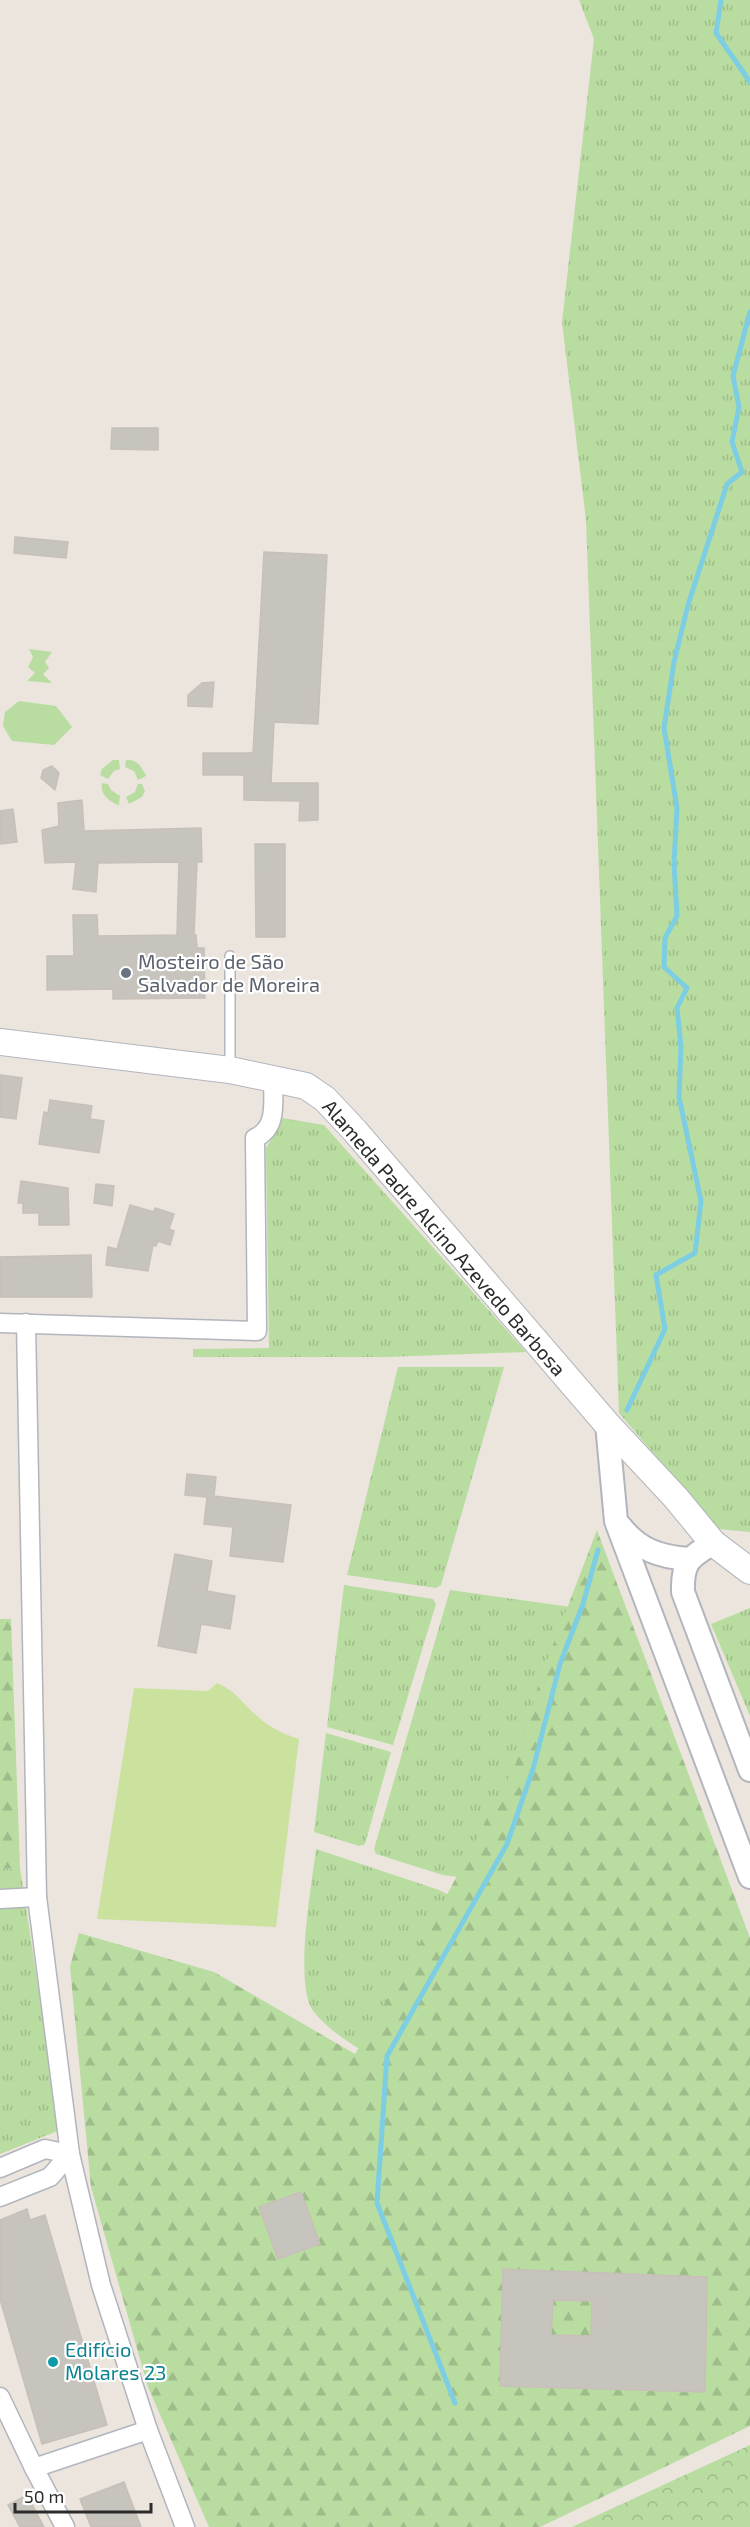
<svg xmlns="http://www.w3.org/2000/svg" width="750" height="2527" viewBox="0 0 750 2527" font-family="'Exo 2',sans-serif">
	<defs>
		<pattern id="grass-tufts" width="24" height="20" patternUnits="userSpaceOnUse" patternTransform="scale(1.5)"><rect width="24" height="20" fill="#b9dca1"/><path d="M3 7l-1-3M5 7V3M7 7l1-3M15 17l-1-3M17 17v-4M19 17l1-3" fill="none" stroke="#9fbd8b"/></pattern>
		<pattern id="forest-firs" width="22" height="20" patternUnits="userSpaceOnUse" patternTransform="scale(1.5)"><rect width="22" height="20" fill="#b9dca1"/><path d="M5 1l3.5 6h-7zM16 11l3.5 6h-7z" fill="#9fbd8b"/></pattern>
		<pattern id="park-crowns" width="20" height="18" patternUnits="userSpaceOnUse" patternTransform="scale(1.5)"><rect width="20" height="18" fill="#b9dca1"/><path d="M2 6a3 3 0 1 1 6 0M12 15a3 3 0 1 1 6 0" fill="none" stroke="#9fbd8b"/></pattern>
	</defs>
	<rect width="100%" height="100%" fill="#ebe5de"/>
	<g fill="url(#grass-tufts)">
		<polygon points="579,0 750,0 750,1532 718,1529 619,1413 586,520 562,322 594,39"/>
		<polygon points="276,1117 324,1125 526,1352 387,1357 193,1357 193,1349 269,1348 266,1148 272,1138"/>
		<polygon points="398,1367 504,1367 441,1585 436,1588 347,1575"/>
		<polygon points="344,1585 433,1599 436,1604 393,1745 327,1727"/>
		<polygon points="450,1590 571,1607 542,1696 472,1879 443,1875 376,1854 374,1849"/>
		<polygon points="750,1608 750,1716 711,1624"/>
		<polygon points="326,1733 391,1752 365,1844 359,1846 314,1832"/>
		<path d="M316,1849L439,1890L467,1904L376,2060C355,2046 330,2032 314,2012C293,1986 312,1884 316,1849Z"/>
		<polygon points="20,1868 60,2130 0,2154 0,1869"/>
	</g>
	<g fill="url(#forest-firs)">
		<polygon points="597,1530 750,1938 750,2426 540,2527 209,2527 148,2387 91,2187 70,1967 79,1933 214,1972 355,2054 438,1912 516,1763 541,1676"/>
		<polygon points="0,1619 11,1619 20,1868 0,1869"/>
	</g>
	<polygon fill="url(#park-crowns)" points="750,2445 750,2527 572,2527"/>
	<g fill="#b9dca1">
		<polygon points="29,649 52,652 45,662 49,668 43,674 52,683 27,681 35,673 28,667 33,657"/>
		<polygon points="19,701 56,706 72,727 54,745 12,741 3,726 5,712"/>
		<polygon points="113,760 119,760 120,769 114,771 108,779 100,775 102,769"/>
		<path d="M126,760C137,759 142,767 146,776L138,780L134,771L125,767Z"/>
		<path d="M102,783L108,784L111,790L120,796L119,805C109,802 100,794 102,783Z"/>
		<polygon points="138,784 142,784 145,791 142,797 129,804 126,797 135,792"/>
	</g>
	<path fill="#cae29e" d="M217,1683C237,1692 241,1702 257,1716C269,1727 283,1734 299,1739L276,1927L97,1919L134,1688L208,1691Z"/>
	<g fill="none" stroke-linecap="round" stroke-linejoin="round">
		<g stroke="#7dcee2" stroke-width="5">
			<polyline points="721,0 716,33 750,82"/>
			<polyline points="627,1410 665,1329 656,1275 695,1253 701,1201 679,1097 681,1047 677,1008 687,988 664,967 665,938 677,916 674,863 677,808 664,728 674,662 688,605 727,484 742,472 732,442 739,407 733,376 750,312"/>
			<polyline points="455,2403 377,2203 387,2056 507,1844 533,1769 560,1664 583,1604 598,1550"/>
		</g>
	</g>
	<g fill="#c7c3bd" stroke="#c6c0b8" stroke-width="1.5" fill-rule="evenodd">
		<polygon points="112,428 158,428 158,450 111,449"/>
		<polygon points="15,537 68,542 66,558 14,553"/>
		<polygon points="264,552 327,555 318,724 274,722 271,783 318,783 318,820 299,821 300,801 244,800 244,775 203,775 203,753 253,753"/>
		<polygon points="214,682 212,707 188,706 188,695 202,683"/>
		<polygon points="52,766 59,773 55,790 41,778 43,770"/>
		<polygon points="82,800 84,831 201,828 202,862 197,862 194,935 196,935 197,948 204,948 205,998 113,999 113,989 47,990 47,956 74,956 73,915 97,915 98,936 177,935 179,862 98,863 96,892 73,889 76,862 45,863 42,830 59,826 58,803"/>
		<polygon points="13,809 17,842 0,844 0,811"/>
		<polygon points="255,844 285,844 285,937 256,937"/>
		<polygon points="0,1075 22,1078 16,1119 0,1117"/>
		<polygon points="50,1100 92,1106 90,1119 104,1121 99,1153 39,1144 44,1112 48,1113"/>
		<polygon points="21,1181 68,1188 69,1225 39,1225 39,1213 23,1213 23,1203 18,1203"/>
		<polygon points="96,1184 114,1186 112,1206 94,1203"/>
		<polygon points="130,1205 154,1212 155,1208 174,1214 169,1229 174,1231 170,1245 158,1241 156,1246 153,1245 148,1271 106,1265 108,1247 117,1249"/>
		<polygon points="91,1255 92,1297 0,1297 0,1257"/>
		<polygon points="187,1474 216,1477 214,1496 291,1505 283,1562 230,1556 233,1527 204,1524 207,1497 185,1495"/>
		<polygon points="175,1554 212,1561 207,1591 235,1596 230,1629 201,1624 196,1653 158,1646"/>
		<polygon points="301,2192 320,2244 278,2259 259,2207"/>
		<polygon points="27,2209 30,2220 45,2215 107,2425 42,2444 0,2299 0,2220"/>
		<path d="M503,2269L707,2277L705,2392L500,2386ZM553,2300L592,2301L591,2336L551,2335Z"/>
		<polygon points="124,2482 141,2527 91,2527 80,2499"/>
		<polygon points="27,2495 44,2527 20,2527 8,2505"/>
	</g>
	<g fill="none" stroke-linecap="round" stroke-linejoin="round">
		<g stroke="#b2b5bd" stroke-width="12">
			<polyline id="service" points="230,1068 230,956"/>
		</g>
		<g stroke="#b2b5bd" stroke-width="21">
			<g id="minor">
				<path d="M0,1323L257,1331L255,1138C278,1128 273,1101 273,1079"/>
				<polyline points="26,1323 37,1897 70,2154 101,2285 148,2430 185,2527"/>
				<polyline points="0,1899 37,1897"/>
				<polyline points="0,2168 45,2149 70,2154 50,2177 0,2197"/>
				<polyline points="0,2397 34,2468 148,2430"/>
				<polyline points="34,2468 65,2527"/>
			</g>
		</g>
		<g stroke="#b2b5bd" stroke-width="26">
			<g id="tertiary">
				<polyline points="607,1424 616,1521 750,1877"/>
				<path d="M621,1527C639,1550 660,1557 689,1559"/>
				<path d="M713,1543C689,1558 682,1562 683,1592L750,1770"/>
			</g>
		</g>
		<g stroke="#b2b5bd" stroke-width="28">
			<polyline id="secondary" points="0,1042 230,1070 306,1086 325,1099 355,1131 607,1424 676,1498 713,1543 750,1571"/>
		</g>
		<use href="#service" stroke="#fff" stroke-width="9"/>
		<use href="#minor" stroke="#fff" stroke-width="18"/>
		<use href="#tertiary" stroke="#fff" stroke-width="22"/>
		<use href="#secondary" stroke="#fff" stroke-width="26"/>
	</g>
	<circle fill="#6b7280" stroke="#fff" stroke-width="2" cx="126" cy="973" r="6"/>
	<circle fill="#0f9aa8" stroke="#fff" stroke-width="2" cx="53" cy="2362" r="6"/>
	<g text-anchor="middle" stroke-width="4.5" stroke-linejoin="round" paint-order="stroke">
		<g font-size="20" fill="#5b616d" stroke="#fff" text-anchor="start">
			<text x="138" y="969">Mosteiro de São<tspan x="138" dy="23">Salvador de Moreira</tspan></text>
		</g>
		<g font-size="20" fill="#2b2b2b" stroke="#fff">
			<text transform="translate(444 1238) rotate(49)" y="7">Alameda Padre Alcino Azevedo Barbosa</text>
		</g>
		<g font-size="20" fill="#0d838f" stroke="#fff" text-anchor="start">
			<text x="65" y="2357">Edifício<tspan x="65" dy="23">Molares 23</tspan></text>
		</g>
	</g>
	<path d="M15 2503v9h136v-9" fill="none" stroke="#2b2b2b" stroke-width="3"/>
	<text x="24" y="2503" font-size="18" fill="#2b2b2b" stroke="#ffffff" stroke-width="4.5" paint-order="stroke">50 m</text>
</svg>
